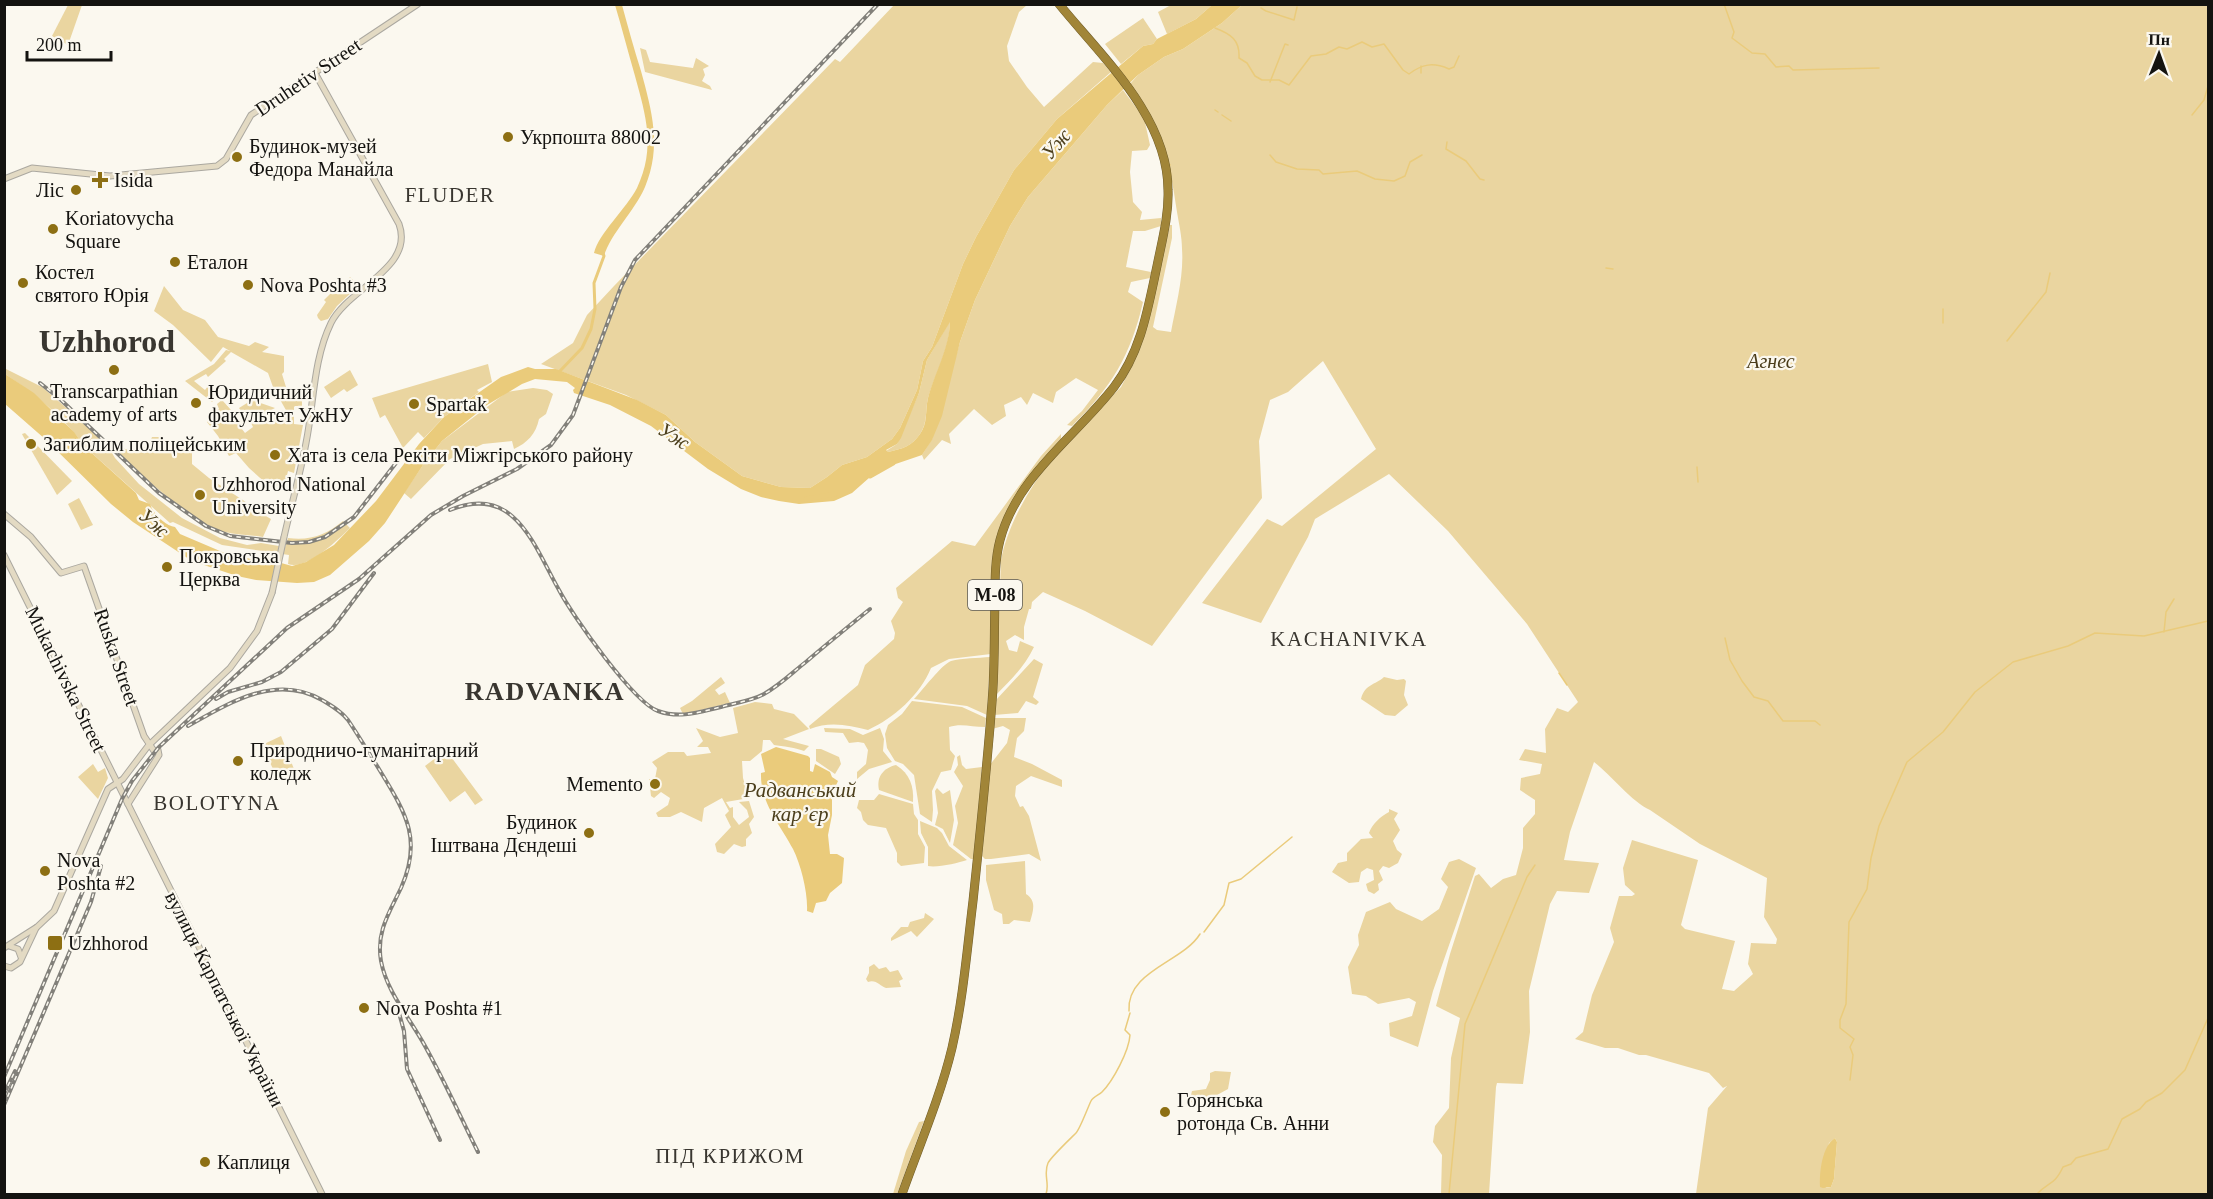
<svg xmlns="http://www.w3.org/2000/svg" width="2213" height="1199" viewBox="0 0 2213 1199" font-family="Georgia,serif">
	<rect width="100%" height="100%" fill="#fbf8ef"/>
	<g fill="#ead5a0" fill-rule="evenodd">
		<polygon points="68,5 82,5 68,45 52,36"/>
		<polygon points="894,5 1027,5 1019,12 1007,46 1009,61 1027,87 1044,107 1093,62 1103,63 1111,72 1057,119 1014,170 976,237 963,264 932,347 923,361 917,390 900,428 892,439 867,457 842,465 827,477 810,488 781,487 742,476 695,442 666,415 626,395 541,364 573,343 587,315 614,286 835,59 840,62"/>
		<polygon points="1171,5 1212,5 1196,19 1167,34 1158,12"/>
		<path d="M1242,5H2208V1194H1696L1708,1108L1727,1086L1723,1088L1709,1073L1646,1055H1639L1618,1048H1605L1575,1039L1583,1032L1592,995L1614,942L1610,928L1619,896H1632L1635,894L1625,885L1623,868L1632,840L1698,860L1681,925L1685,929L1735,941L1722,989L1734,991L1753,974L1748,964L1751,943L1776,944L1777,939L1764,917L1767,878L1700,844L1650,810C1632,802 1612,776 1594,762L1570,832L1564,860L1599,863L1589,893L1557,891L1550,904L1529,991L1530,1032L1523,1084L1497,1083L1496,1087L1489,1194H1441L1442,1155L1433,1142L1435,1126L1449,1108L1451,1058L1460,1018L1436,1006L1450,954L1475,876L1479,874L1491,888L1503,879L1516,875L1523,848V828L1535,814V800L1520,790L1521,778L1540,774L1542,764L1519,760L1525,749L1546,753L1545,729L1557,708L1568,712L1578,702L1527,624L1448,531L1389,474L1315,519L1308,537L1261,623L1202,603L1267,519L1282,526L1376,449L1323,361L1288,392L1270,400L1259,441L1262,498L1152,646L1085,611L1043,592L1032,602L1031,609H1029L1024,627V640L1015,635L1006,641L1009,650L1017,652L1020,641L1034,647C1025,666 1011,680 996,695L1001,560C1008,523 1030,488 1052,458L1121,387L1134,362L1146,330L1170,225H1172V238L1153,327L1157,330L1171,332C1176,305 1184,276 1182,249C1182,237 1179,224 1177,212C1170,162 1162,125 1130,84L1138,75L1164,57L1183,49L1222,23ZM1835,1138L1837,1142L1834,1179L1831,1187L1826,1188L1820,1178L1829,1143Z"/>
		<polygon points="1143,18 1157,39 1153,44 1143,46 1121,64 1105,44"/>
		<polygon points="640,48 646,50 650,62 693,68 696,58 709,66 703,69 705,75 702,81 710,86 712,90 645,72"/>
		<path d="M1123,90L1144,118L1150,145L1147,150L1132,151L1130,172L1133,202L1142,212L1140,220L1161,218V226L1145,231H1133L1126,267L1151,272L1150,278L1131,282L1128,292L1143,302C1131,355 1111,388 1072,426L1067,425L1082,411L1098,390L1076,378L1056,392L1053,403L1033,393L1027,405L1021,397L1004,405L1006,416L992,425L974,409L949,434L951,444L942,440L924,460L922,455L932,439L960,342L975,300L1010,226L1028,197L1107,105Z"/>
		<polygon points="350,277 354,281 350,286 353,291 337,306 328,319 321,321 318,318 317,315 326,302 324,300 336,288 340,290"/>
		<polygon points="164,286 183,310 205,320 218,337 249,346 255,342 269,347 262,352 284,356 284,372 282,374 286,387 295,400 302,400 302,406 295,406 294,407 294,424 303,425 294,473 288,471 285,484 270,487 249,468 236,453 229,456 218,436 207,422 219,409 217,404 222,400 242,422 238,424 245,433 253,427 251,423 276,410 278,412 284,410 287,412 273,387 268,373 231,352 224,359 226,361 208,377 206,374 194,381 205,390 208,386 217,397 212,402 185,381 214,364 226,350 230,351 223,347 211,362 173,325 154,311"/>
		<path d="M950,321C950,348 936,372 928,398C925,410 928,422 920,434C912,446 902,449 888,452L886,451L897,444L919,393L927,360Z"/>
		<polygon points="488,364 492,382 477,390 479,392 444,417 424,438 418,432 403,448 385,415 380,418 372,398"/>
		<path d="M4,368L42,387L55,398L106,443L115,458L139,484L182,518L220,538L247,545L261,543L285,547L288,538C310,541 326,535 343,521L350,528C338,540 306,571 288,564L289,555L222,545L173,522L170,523L85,447C65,418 34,393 5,374Z"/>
		<polygon points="350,370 358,385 347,392 344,389 331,398 324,387"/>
		<path d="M533,388L547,390L553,394L546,414L539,419C536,434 527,443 514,449L512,441L483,444L450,459L411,499L404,493L423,465L442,441L507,392Z"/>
		<polygon points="252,400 275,408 250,421 248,421 239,408"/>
		<polygon points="25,433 72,481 57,495 23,436 22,434"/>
		<path d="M1061,434V439L1034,470L1016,498L994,556L990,595L991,654L949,659L931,668C920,695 894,718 868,730C849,725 829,721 810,729L809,726L858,685L865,665L894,639L895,633L891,621L903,602L898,598L896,588L952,541L975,546L1041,456Z"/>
		<path d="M152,437H161L157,448L172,452L174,439L182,443L183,448L192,446V464L209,478L255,508L253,513L259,516L264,515L271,519L263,537C251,535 237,535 225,532C189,522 138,471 110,445L117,441L125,449L140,453L144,447H148Z"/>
		<polygon points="79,498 93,525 81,530 68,504"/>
		<path d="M990,657L987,715L967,706L914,699C923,690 941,665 951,661C962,658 978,658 990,657Z"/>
		<polygon points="1034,659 1043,664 1033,697 1039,702 1036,705 1026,701 1018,713 994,715 996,700"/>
		<polygon points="721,677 725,683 715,690 719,695 725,692 730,703 683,714 680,708 692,701"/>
		<path d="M1384,677L1397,680L1404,679L1406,681L1404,695L1408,705L1395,716L1385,715L1361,699C1365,684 1375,685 1384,677Z"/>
		<path d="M912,701L962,707L986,718L985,727C972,727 961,723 949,727L950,750L955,756L951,770L941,772L932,791L933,810L932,822L920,814L914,775L903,764L895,761L887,748L885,734L888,725L902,714Z"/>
		<path d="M755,702L772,704L774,709L794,714L809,729L783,739L809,746L804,751C797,748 782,746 774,745L770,740H763L762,751L750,761H742L743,778L749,798L726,802L730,808L733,807V817L739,825L749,817L747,810L739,802L749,801L754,817L749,824L752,833L746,839V846L742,847L734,844L724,854L717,852L715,844L731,827L725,815L729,811L722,798L704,808L702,822L681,812L670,817H658L656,813L668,805L670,798L661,792L654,798L651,796L649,779H655L657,768L652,762L668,752H684L687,756L711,753L708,747H697L703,741L696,728L720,737L738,733L733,708Z"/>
		<polygon points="995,718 1026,718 1024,731 1017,738 1014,757 1032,764 1062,780 1062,787 1031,776 1016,786 1015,796 1020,807 1023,806 1029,816 1041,861 1029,854 991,859 985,859 982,856 989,766 1007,743 1010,730 1003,726 992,729"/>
		<polygon points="824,728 850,729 863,735 880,728 884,739 883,751 892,762 869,769 857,779 857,772 866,764 868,750 864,743 858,742 849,743 843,733 825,732"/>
		<polygon points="281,736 294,769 278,780 262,745"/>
		<polygon points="816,749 821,749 839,757 841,764 835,774 816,761"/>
		<polygon points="446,750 483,800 475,805 465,791 450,802 425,766"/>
		<polygon points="960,755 962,765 966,769 982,767 974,859 971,859 953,845 958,823 955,806 963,786 954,772 958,765 957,757"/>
		<polygon points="93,764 98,772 105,768 108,778 98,799 78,777"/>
		<path d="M896,765C910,774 914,786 913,802L879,790C876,776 884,768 896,765Z"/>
		<polygon points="937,788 943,794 950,790 954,820 950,843 943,829 935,825 938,813 935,791"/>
		<polygon points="879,794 913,804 914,814 918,820 918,834 925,847 924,863 901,866 897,862 897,853 886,828 868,825 863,820 861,812 857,808 859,800 874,800"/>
		<path d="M1389,809L1398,813L1394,819L1400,830L1393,841L1397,850L1402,854L1398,863L1389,868L1383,866L1379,871L1383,880L1378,884L1379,890L1374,894L1368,891L1366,884L1374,880L1373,870L1367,868L1361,872L1359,882L1349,883L1332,872L1338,863L1347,861V853L1361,839L1373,838L1369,833C1372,824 1381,816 1389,812Z"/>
		<path d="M920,821L937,828L942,833L949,846L967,860C958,863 937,868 928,866V847L921,833Z"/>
		<polygon points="1459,859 1476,868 1433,991 1418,1047 1390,1036 1389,1023 1412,1016 1416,1002 1409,998 1378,1004 1366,996 1352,994 1348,967 1359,945 1358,935 1366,912 1390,902 1396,909 1422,921 1439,909 1448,887 1441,879 1449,862"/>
		<path d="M1025,861L1026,894C1037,901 1033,911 1030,922L1014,920L1009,924H1003L1002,914L994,910L986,880V865Z"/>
		<polygon points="925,913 934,919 917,937 911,931 891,941 891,938 901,927 908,927 910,922 924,918"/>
		<path d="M874,964L879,969L886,967L890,972L898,970L903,979L899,981L901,987L886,988C880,986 876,979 868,982L866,979L869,973V967Z"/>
		<polygon points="1215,1071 1231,1072 1228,1089 1217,1095 1189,1103 1192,1091 1206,1089 1210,1080 1210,1073"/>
		<polygon points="924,1121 897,1194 893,1194 906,1151 919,1122"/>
	</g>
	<g fill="#eacb7b" fill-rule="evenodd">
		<path d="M615,5H622C628,27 634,49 641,71C652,111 662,147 645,187C634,212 611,233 604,256L594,253C599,233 626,209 637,188C656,148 646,116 635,76C628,52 622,28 615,5Z"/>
		<path d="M1212,5H1242L1222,23L1183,49L1164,57L1138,75L1107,105L1028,197L1010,226L975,300L960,342L942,416L932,440L922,455L878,470L852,493L834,501L799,504L779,501L761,497L741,489L708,469L651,426L610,405L574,393L573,390L575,388L567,382L535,379L522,384L487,405L442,441L423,465L385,523L369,541L330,575L314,582L297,583L256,580L237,576L192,561L133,522L111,504L45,439L5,404V374L34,393L74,432L85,447L136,493L139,500L150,504C153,514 166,526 175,527L180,534L227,554L251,559L274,561L292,566L306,562L334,545L376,501L419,444L444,417L501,377L528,367L535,369H556L637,400L666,415L695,442L742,476L781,487L810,488L827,477L842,465L867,457L892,439L900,428L917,390L923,361L932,347L963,264L976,237L1014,170L1057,119L1143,46L1153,44L1157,39L1196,19ZM950,322C949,349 935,372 928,398C925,411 928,423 920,434C912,446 902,449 888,452L886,450L897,444L901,438L919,393L927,360Z"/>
		<path d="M776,747L808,756L810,758V771L813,772L815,764L830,772L832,777L838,781L832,794V815L828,835L830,854H837L844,858L842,883L830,893L826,901L816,903L813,913L807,911C808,893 801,865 793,849C780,824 760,803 761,773L765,772L761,754Z"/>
		<path d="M1835,1138L1837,1142L1834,1179L1831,1187L1823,1188L1820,1187C1819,1173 1822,1146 1835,1138Z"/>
	</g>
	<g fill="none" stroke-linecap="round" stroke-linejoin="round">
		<g stroke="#eacb7b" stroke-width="1.5">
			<polyline points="1724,4 1734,32 1732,38 1752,53 1765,54 1776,67 1789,66 1793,70 1879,68"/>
			<polyline points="1261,8 1266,11 1294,20 1297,7"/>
			<path d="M1215,28C1231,34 1240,40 1239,58L1247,63L1255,76L1262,80H1279L1289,85L1311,56L1326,54L1339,47L1347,49L1362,42L1372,47L1384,44L1403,70L1409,74C1422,64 1433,62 1449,69L1454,67L1459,56"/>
			<polyline points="1421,66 1421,73"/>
			<polyline points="1270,82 1285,44 1288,45"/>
			<polyline points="1215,110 1218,112"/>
			<polyline points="1222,115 1231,121"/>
			<polyline points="2192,115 2204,100 2208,86"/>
			<polyline points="1447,142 1446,149 1466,161 1480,179 1484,180"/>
			<polyline points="1270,155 1276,162 1297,169 1319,170 1323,174 1357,171 1375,179 1394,181 1405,176 1410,162 1422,155"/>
			<polyline points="1169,164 1170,165"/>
			<polyline points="1170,170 1171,176"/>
			<polyline points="1606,268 1613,269"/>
			<polyline points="1943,309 1943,323"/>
			<polyline points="2007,341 2046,292 2050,273"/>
			<polyline points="1697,467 1698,482"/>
			<polyline points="2164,632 2166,612 2174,599"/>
			<polyline points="1725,638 1730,660 1742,681 1754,697 1768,701 1783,721 1815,721 1820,725"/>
			<polyline points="1559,673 1567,685"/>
			<polyline points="1204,932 1224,905 1229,883 1241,879 1292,837"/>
			<path d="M1129,1011C1126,971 1183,962 1200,934"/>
			<polyline points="1850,1080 1853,1055 1850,1047 1854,1039 1840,1028 1840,1020 1846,1004 1849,922 1867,889 1871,858 1879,826 1907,762 1943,732 1975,692 2013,662 2068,646 2095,633 2144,636 2208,621"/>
			<path d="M1046,1194C1050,1184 1043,1174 1048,1163C1051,1157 1070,1139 1076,1133C1080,1129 1088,1107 1091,1101C1093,1097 1099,1095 1102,1092C1113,1081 1129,1051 1130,1035L1125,1030L1130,1013"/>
			<polyline points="1449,1194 1465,1024 1527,877 1535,865"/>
			<path d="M2037,1194C2049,1181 2054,1186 2063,1167L2071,1164L2076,1158L2108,1149L2122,1119L2140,1109L2146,1102L2162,1093L2185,1070L2208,1018"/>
		</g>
		<polyline stroke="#eacb7b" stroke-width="3" points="560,371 582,348 591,329 595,309 594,283 604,256 603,253"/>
		<g stroke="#eacb7b" stroke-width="5">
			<polyline points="870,476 893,463"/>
			<polyline points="806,499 835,494"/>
		</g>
		<g stroke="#aba8a0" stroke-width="7">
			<g id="secondary">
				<polyline points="4,179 32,168 110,176 217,166 226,159 251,115 418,4"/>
				<polyline points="4,514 31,537 61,573 84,566 144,736 154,751"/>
				<path d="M284,537C291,506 300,475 306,443C314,404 313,360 331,323C347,289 415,268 399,224L315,73"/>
				<polyline points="4,555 322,1194"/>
				<polyline points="128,804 159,755 158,750"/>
				<polyline points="9,946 18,949 21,957"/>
				<polyline points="4,948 37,927 54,911 108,789 123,779 148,746 230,668 257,631 272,593"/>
				<polyline points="4,966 11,968 20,962 36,928"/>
			</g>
		</g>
		<g stroke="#705d2a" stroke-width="9">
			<path id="highway" d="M902,1194C919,1146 940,1098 952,1048C963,1000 967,950 973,901C980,834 987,768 992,702C995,667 994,633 995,598C995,579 995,559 1000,540C1017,476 1075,437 1114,387C1141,352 1148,308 1157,266C1162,241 1169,215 1168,190C1168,117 1102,57 1059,4"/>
		</g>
		<use href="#secondary" stroke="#e3dac3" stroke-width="5"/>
		<use href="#highway" stroke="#a18538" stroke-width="8"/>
		<g stroke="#82807a" stroke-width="4">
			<g id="rail">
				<polyline points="40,383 60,399 159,493 206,526 230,536 292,543 309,542 325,537 354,517 396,463"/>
				<path d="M450,510C515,483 534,546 559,590C572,615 634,703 658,711C680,719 699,712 721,707C735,703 751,701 764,694C780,685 793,672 807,661C828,643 849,626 870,609"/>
				<polyline points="216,699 228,692 262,682 281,672 332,629 374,573"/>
				<path d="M188,726C229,703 276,673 322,700C332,706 341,711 348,720C360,738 371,756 382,774C407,815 422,841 401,888C389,913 376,932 381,961C387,993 410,1018 425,1046C444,1080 460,1116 478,1152"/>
				<polyline points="399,1013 404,1031 407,1069 440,1140"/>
				<polyline points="4,1077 122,799 132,781 159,747 287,628 359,579 431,515 463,496 517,469 551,445 573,415 621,287 635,260 878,4"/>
				<polyline points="4,1094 15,1071"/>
				<polyline points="4,1105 91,902 101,866"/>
			</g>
		</g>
		<use href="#rail" stroke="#fbf8ef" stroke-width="1.5" stroke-dasharray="4.5" stroke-linecap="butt"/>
		<g stroke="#aba8a0" stroke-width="7" stroke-linecap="butt">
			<polyline id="secondary-bridge" points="272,593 284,537"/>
		</g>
		<use href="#secondary-bridge" stroke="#e3dac3" stroke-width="5"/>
	</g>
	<g fill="#8d6f13" stroke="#fbf8ef" stroke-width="2">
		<circle cx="508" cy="137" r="6"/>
		<circle cx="237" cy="157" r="6"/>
		<path d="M97 171h6v6h6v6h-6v6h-6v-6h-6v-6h6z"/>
		<circle cx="76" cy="190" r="6"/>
		<circle cx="53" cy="229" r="6"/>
		<circle cx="175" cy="262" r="6"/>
		<circle cx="23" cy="283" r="6"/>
		<circle cx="248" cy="285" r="6"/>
		<circle cx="114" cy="370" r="6"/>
		<circle cx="196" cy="403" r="6"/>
		<circle cx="414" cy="404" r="6"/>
		<circle cx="31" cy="444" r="6"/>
		<circle cx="275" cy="455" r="6"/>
		<circle cx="200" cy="495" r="6"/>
		<circle cx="167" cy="567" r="6"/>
		<circle cx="238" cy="761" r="6"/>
		<circle cx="655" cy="784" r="6"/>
		<circle cx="589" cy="833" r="6"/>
		<circle cx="45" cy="871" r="6"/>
		<rect x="47" y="935" width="16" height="16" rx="3"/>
		<circle cx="364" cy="1008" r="6"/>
		<circle cx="1165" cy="1112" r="6"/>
		<circle cx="205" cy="1162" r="6"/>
	</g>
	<g text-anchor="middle" stroke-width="4.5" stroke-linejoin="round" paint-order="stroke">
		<rect fill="#fbf8ef" stroke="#595853" stroke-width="1.5" x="968" y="580" width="54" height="30" rx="4.5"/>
		<g font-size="18" font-weight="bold" fill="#141310">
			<text x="995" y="601">М-08</text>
		</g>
		<g font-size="20" fill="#141310" stroke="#fbf8ef">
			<text transform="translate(308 77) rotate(-34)" y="7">Druhetiv Street</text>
			<text transform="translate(117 657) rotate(71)" y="7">Ruska Street</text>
			<text transform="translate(66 679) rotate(64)" y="7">Mukachivska Street</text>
			<text transform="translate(225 999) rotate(63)" y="7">вулиця Карпатської України</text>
		</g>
		<g font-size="20" fill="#141310" stroke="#fbf8ef" text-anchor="start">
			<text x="520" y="144">Укрпошта 88002</text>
			<text x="249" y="153">Будинок-музей<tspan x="249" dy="23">Федора Манайла</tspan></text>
			<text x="114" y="187">Isida</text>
			<text x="64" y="197" text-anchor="end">Ліс</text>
			<text x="65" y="225">Koriatovycha<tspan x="65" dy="23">Square</tspan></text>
			<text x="187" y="269">Еталон</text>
			<text x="35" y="279">Костел<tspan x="35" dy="23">святого Юрія</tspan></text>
			<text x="260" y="292">Nova Poshta #3</text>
			<text x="114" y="398" text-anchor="middle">Transcarpathian<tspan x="114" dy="23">academy of arts</tspan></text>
			<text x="208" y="399">Юридичний<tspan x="208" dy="23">факультет УжНУ</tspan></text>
			<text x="426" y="411">Spartak</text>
			<text x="43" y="451">Загиблим поліцейським</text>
			<text x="287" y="462">Хата із села Рекіти Міжгірського району</text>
			<text x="212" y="491">Uzhhorod National<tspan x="212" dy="23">University</tspan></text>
			<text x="179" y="563">Покровська<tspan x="179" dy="23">Церква</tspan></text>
			<text x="250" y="757">Природничо-гуманітарний<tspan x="250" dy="23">коледж</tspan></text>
			<text x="643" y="791" text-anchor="end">Memento</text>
			<text x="577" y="829" text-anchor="end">Будинок<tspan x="577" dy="23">Іштвана Дєндеші</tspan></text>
			<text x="57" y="867">Nova<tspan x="57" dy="23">Poshta #2</tspan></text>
			<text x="68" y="950">Uzhhorod</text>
			<text x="376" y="1015">Nova Poshta #1</text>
			<text x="1177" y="1107">Горянська<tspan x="1177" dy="23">ротонда Св. Анни</tspan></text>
			<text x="217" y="1169">Каплиця</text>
		</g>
		<g font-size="20" font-style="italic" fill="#4b3d1b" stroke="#fbf8ef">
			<text x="1771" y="368">Агнес</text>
		</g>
		<g font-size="21" font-style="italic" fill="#4c3f1c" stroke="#fbf8ef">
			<text transform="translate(1056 144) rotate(-49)" y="7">Уж</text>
			<text transform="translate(674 436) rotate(33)" y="7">Уж</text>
			<text transform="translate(154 523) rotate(42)" y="7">Уж</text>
			<text x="800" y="797">Радванський<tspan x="800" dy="24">карʼєр</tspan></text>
		</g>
		<g font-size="21" letter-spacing="1.5" fill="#393630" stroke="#fbf8ef">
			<text x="450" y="202">FLUDER</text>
			<text x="1349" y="646">KACHANIVKA</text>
			<text x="217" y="810">BOLOTYNA</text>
			<text x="730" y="1163">ПІД КРИЖОМ</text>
		</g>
		<g font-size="26" font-weight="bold" letter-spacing="1.5" fill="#393630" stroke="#fbf8ef">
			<text x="545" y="700">RADVANKA</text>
		</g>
		<g font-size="32" font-weight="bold" fill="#393630" stroke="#fbf8ef">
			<text x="107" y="352">Uzhhorod</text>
		</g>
	</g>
	<rect width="2213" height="1199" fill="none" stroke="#141310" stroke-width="12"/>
	<g transform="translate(2159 54) rotate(1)" stroke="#fbf8ef" stroke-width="4.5" paint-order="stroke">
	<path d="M0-4.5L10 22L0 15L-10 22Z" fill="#141310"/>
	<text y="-9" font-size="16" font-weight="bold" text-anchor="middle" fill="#141310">Пн</text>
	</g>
	<path d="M27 51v9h84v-9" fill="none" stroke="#141310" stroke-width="3"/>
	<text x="36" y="51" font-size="18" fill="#141310" stroke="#fbf8ef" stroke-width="4.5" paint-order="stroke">200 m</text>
</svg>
